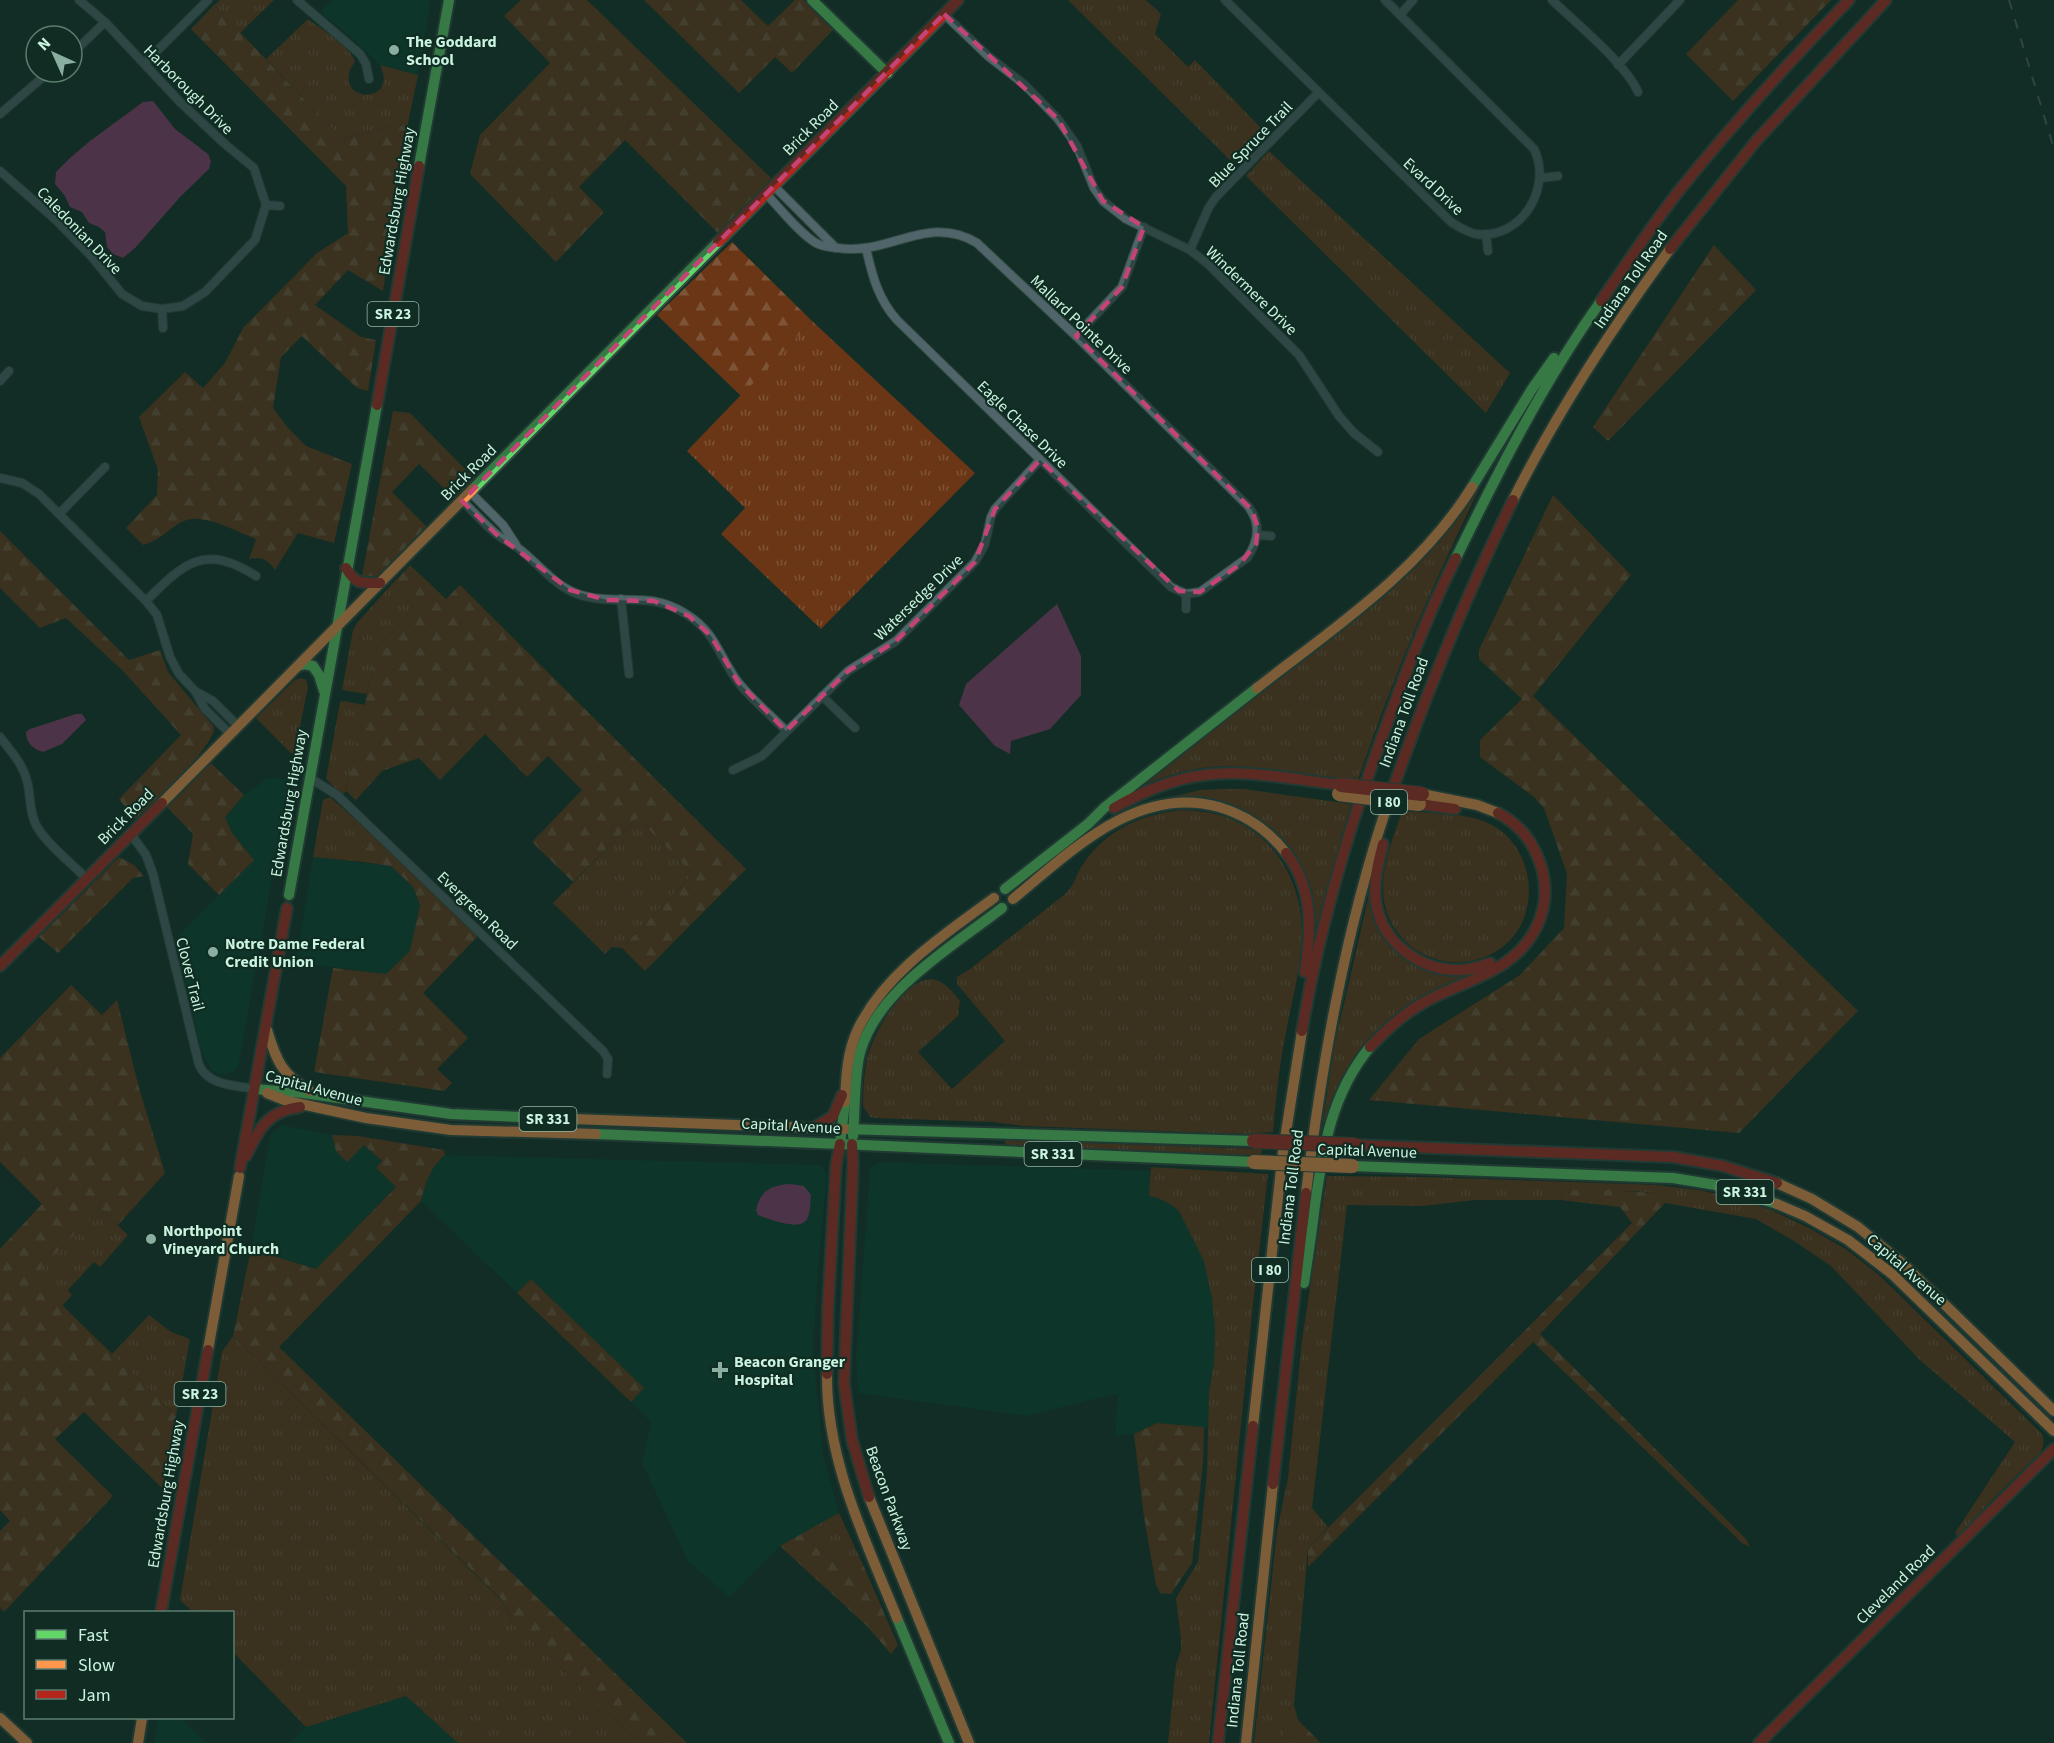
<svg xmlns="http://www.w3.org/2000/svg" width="2054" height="1743" viewBox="0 0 2054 1743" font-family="'Source Sans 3',sans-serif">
	<defs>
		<pattern id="grass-tufts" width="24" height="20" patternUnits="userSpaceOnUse" patternTransform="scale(1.5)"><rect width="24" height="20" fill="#6a3616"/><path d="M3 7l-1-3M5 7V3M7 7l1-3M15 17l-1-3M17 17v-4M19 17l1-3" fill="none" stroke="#7e5438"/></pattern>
		<pattern id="forest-firs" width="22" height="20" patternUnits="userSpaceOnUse" patternTransform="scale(1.5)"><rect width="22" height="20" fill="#6a3616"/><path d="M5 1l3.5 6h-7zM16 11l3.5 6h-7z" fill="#7e5438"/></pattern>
	</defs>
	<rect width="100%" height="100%" fill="#122e26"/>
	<g fill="#073e2d">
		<polygon points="333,0 431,0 418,75 380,65 349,35 320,12"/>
		<polygon points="268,778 290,780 238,1067 232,1072 225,1074 216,1073 211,1070 201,1050 174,940 254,860 232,833 225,817 244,795"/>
		<polygon points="313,857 391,866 413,887 420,905 410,951 386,974 296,962"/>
		<polygon points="281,1125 332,1135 336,1151 364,1144 382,1161 376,1168 396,1187 316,1269 251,1249 270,1136"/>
		<polygon points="445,1155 821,1165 827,1174 818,1269 813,1353 823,1454 839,1513 780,1546 730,1597 688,1561 642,1463 651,1422 631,1402 643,1388 531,1279 517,1293 421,1201 427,1177 435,1164"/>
		<polygon points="880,1162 1151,1171 1185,1202 1239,1207 1213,1428 1157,1423 1134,1434 1115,1435 1118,1397 1114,1394 1027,1416 858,1393 856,1359 870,1169"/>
		<polygon points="407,1696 458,1743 290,1743 306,1727"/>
		<polygon points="158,1718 181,1718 206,1743 154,1743"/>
	</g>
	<g fill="url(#grass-tufts)">
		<polygon points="220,0 274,0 240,33 214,5"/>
		<polygon points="1068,0 1146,0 1161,14 1155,34 1188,67 1195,60 1262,129 1230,160"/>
		<path d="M308,19C323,31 347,43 355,61C353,65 349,71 349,75C344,103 398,102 380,65L418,75L407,128L398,124L342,139L266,59Z"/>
		<polygon points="1269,151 1510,373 1486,413 1246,176"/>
		<polygon points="812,321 975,473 821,629 721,534 745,508 687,451"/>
		<path d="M1487,473C1437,573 1394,674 1358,780C1309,778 1259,763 1210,767C1187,769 1164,776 1143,785L1370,605Z"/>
		<polygon points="392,584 414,608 377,648 367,694 342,690 353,630 357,623"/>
		<polygon points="301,678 306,680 308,687 294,756 256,718 295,680"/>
		<polygon points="343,701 365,705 346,791 342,795 326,779 340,702"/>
		<polygon points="1222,789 1244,789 1351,804 1315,931 1309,894 1258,821 1175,799 1175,796 1201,790"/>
		<polygon points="330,797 370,832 363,840 363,862 313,857 323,800"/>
		<path d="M1182,810C1196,811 1210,812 1223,816C1274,833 1302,881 1302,933C1302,967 1291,1003 1285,1037C1279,1068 1276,1100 1273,1132L1245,1134L1023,1126L993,1122L875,1118L870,1117L863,1106C863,1091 864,1074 867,1059C872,1036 906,972 936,980C946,983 954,994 960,1001L958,1016L918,1052L952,1089L1005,1041L957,984V977L970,969L1065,894C1075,885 1076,873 1084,863C1107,829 1143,814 1182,810Z"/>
		<path d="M1402,811C1428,813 1459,812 1483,821C1537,841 1545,920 1498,950C1449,982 1384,948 1383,890C1382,863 1394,836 1402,811Z"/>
		<polygon points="637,818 693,874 622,948 612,947 605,954 553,903"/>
		<polygon points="1370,891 1396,949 1468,974 1378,1033 1321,1136 1334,1047"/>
		<polygon points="1005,1140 1262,1149 1261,1156 1005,1146"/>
		<path d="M1151,1167L1268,1174L1253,1304L1209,1743H1168L1176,1664L1181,1651V1639L1176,1598L1198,1562L1207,1473L1209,1392L1214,1364L1215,1330L1212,1298L1204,1261L1179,1211C1172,1204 1158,1197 1149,1196Z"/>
		<path d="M1327,1176L1421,1177L1657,1185L1698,1190L1736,1198L1773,1211L1811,1229L1847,1250L1879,1275L2041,1433C2045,1440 2044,1444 2041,1452L1987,1505L1959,1538L1955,1533L2015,1442L1920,1360L1831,1266L1794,1241L1756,1219L1665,1203L1656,1193L1632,1191H1564L1560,1200H1475L1422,1206L1347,1205L1312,1508L1328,1527L1308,1548L1294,1705L1298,1720L1284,1723L1282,1743H1254L1277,1531L1288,1478L1302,1341Z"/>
		<polygon points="100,1208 128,1235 100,1267 94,1262 68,1290 72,1295 62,1306 32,1277"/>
		<polygon points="149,1315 171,1332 190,1339 176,1416 112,1354"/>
		<polygon points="233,1336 502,1601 513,1623 640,1743 458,1743 406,1696 306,1727 233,1652 232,1612 193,1612 180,1600 222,1352"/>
		<polygon points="839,1513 864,1567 843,1567 801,1534"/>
	</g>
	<g fill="url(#forest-firs)">
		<polygon points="521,0 587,0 772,179 718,233 625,140 579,187 604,212 556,262 470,174 480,135 550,63 504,16"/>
		<polygon points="644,0 741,0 768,26 795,0 804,0 833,30 792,73 775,57 739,93"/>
		<polygon points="1738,0 1831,0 1733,101 1686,54"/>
		<path d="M214,5L342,139L398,124L407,128L383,291L348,270L315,305L361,337L376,340L368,391L357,388L302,336L281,357L273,408L288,428L306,446L352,464L334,543L298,533L275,570C268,560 262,556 249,559L256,539C237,532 203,512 184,521C167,529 162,540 143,545L126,528L157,495L158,470L139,417L185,372L203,388L225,363L243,328L317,253L348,233L346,186L191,29Z"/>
		<polygon points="732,242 812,321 741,396 657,315"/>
		<polygon points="1714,245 1756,290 1608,441 1593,427"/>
		<polygon points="393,411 410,413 475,479 455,499 419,464 392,492 427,527 375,578 369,580 363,579 362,576"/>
		<polygon points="1553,495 1631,575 1533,696 1858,1011 1739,1133 1369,1100 1419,1039 1520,975 1564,928 1567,874 1544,808 1534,797 1480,757 1480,740 1522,699 1479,659 1479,650"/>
		<path d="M0,531L129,660L160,650L168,672L214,727C214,748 152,804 135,819L119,799L181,735L124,672L66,618L40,628L0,588Z"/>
		<polygon points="410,565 446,599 460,585 746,869 645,971 622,948 693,874 637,818 573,882 532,842 582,790 548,756 527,777 485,734 440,780 419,758 382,771 356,800 346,791 377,648 414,608 392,584"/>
		<polygon points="211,763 244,795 225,817 232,833 254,860 219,895 188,864 193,834 167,807"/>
		<polygon points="370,832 478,936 423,993 468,1038 437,1069 452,1083 444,1091 314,1072 333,968 386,974 410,951 420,905 413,887 391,866 363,862 363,840"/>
		<polygon points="119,857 134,865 144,876 133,878 58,953 39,937"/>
		<polygon points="71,985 102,1015 117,1000 139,1088 165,1173 118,1225 100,1208 33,1277 176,1416 162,1488 84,1412 55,1439 113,1496 4,1612 0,1607 0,1531 10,1521 0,1510 0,1249 42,1204 0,1162 0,1058"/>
		<path d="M332,1135L358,1136L444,1150L445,1155C430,1168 426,1182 421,1201L279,1347L687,1743H640L513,1623L502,1600L233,1336L251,1249L316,1269L396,1187L376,1168L382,1161L364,1145L347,1162L336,1151Z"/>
		<polygon points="1588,1189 1656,1193 1665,1203 1540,1334 1746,1539 1750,1547 1742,1543 1533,1342 1308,1567 1308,1548 1632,1223 1620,1207 1560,1200 1564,1191"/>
		<polygon points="531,1279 644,1388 631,1402 517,1293"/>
		<polygon points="1157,1423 1204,1427 1203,1463 1192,1563 1171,1594 1160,1593 1156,1585 1144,1517 1134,1434"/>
		<polygon points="801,1534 843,1567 864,1567 898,1645 891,1654 867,1626 780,1546"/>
		<polygon points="1298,1720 1321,1743 1282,1743 1284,1723"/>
	</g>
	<g fill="#923a71">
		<polygon points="153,101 175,129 208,154 211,161 209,169 181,196 136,247 123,258 113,254 107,247 105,232 99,227 89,223 82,212 70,207 65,196 55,184 56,172 70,158 90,141 143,102"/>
		<polygon points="1057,604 1081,656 1081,695 1050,729 1011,741 1010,754 995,746 959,705 966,684"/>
		<path d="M76,714H82L86,720L62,744L43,752C33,749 26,743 26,732L30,729Z"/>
		<path d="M790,1184L804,1186L811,1195C810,1202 811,1212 807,1219C801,1232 768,1219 758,1215L756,1210C760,1191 771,1185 790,1184Z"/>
	</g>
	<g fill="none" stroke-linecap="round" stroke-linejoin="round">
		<g stroke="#324b43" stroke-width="10">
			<g id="street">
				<polyline points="79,0 105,22 180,102 226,145 254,168 266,205"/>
				<polyline points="297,0 360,54 366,64 369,79"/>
				<path d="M1225,0L1451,222C1459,227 1466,232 1476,234C1521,240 1553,188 1534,149L1385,0"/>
				<path d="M1552,0C1576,23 1625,63 1638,92"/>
				<polyline points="944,14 988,56 1025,85 1058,119 1077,146 1094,188 1103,201 1126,219 1190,250 1208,264 1299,355 1339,416 1354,433 1378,452"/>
				<polyline points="1400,15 1413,0"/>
				<polyline points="72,54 105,22"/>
				<polyline points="145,63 208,0"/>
				<polyline points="1618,65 1680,0"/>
				<polyline points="0,114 49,72"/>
				<polyline points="0,171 56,220 92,257 122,294 142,306 162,309 183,306 205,292 255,240 266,205"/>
				<polyline points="1541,178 1558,176"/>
				<polyline points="774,186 836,248"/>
				<path d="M766,194C781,209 799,233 816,243C823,247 831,247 838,248C889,256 928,213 977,243L1076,336L1248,506C1261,523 1259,541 1247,558L1200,592L1186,594L1171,587L897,320C878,299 872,275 866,248"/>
				<polyline points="266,205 280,206"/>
				<polyline points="1486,234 1488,251"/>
				<polyline points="1190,250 1209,207 1216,197 1318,93"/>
				<polyline points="162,309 163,328"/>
				<polyline points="1076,336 1122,287 1144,227"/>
				<polyline points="0,381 9,371"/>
				<polyline points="0,478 22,483 39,494 146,601 157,615 170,657 179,674 195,691 205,709 230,734"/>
				<polyline points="471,493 503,525 516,545"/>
				<path d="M462,501C473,511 483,523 495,533C502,539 511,543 518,548C542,566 557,591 588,597C625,605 650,591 686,614C716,632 719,657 738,682C752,700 771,715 786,731"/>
				<polyline points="59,514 105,467"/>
				<polyline points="1257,535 1271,536"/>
				<polyline points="621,599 629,674"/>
				<path d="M146,601C184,563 204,543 256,576"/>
				<polyline points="1186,609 1186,594"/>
				<polyline points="195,691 213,701 238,726"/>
				<polyline points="822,696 855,728"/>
				<path d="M0,737C10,750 23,764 27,781C31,796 29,813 37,827C49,846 70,862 86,878"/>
				<polyline points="733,770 762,756 848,671 896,641 975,562 985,544 991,517 995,509 1040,460"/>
				<polyline points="310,778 337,795 603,1051 608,1059 607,1074"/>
				<path d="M130,833L146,855L153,874L199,1065C209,1086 234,1085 254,1089"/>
			</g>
		</g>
		<g stroke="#324b43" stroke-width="14">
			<g id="fast">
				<polyline points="812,0 887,73"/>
				<polyline points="419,166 449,0"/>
				<polyline points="1472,487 1532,389 1554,358"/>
				<polyline points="473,489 718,242"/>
				<path d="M1456,558C1499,470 1544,381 1601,301"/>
				<polyline points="298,666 304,664 313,666 319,675 324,691"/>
				<polyline points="1005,889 1088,824 1104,808 1257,688"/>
				<polyline points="289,895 377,405"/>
				<polyline points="254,1089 303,1093 451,1114 546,1118"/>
				<polyline points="845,1102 840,1144 1254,1162"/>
				<polyline points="844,1129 1254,1141"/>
				<polyline points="596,1134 840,1144"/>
				<path d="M853,1136C855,1113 854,1075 860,1053C876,991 953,946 1002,908"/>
				<polyline points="1352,1166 1673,1178 1716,1185 1777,1204"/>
				<path d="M1304,1283C1308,1257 1312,1231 1315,1205C1323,1147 1332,1093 1370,1047"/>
				<polyline points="897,1618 949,1743"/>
			</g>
		</g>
		<g stroke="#324b43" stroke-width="14">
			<g id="slow">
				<path d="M1513,500C1557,412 1612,328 1670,249"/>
				<path d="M1257,688C1334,628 1420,571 1472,487"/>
				<polyline points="1422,794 1477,805 1498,813"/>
				<polyline points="162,803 473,489"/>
				<path d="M1013,899C1070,852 1137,784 1219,807C1246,815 1268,830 1286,853"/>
				<path d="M267,1030C276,1060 282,1075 310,1091"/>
				<polyline points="267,1093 287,1101 366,1118 451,1130 596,1134"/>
				<path d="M845,1102C846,1077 847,1052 858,1029C885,973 945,934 994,898"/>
				<polyline points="546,1118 844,1129"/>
				<polyline points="1777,1183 1812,1199 1858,1227 1902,1263 2054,1411"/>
				<path d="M1306,1193C1322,1062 1345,932 1387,806"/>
				<polyline points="1777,1204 1805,1216 1848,1240 1892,1274 2054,1431"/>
				<polyline points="208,1350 239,1176"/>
				<path d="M827,1374C826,1460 865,1539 897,1618"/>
				<polyline points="1253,1426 1283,1151 1302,1031"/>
				<polyline points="869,1497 969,1743"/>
				<polyline points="0,1718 27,1743"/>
				<polyline points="138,1743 142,1718"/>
				<polyline points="1246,1743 1273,1484"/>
			</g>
		</g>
		<g stroke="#324b43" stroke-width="14">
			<g id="jam">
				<polyline points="718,242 958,0"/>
				<polyline points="1670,249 1756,141 1886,0"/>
				<path d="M1601,301C1626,264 1651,227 1678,192C1732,125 1789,62 1849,0"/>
				<polyline points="377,405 419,166"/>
				<path d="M346,568C356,585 362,583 380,583"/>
				<polyline points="1419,804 1455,809"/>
				<path d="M1387,806C1423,701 1464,600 1513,500"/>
				<path d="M1114,808C1142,792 1172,779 1204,775C1249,769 1296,780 1341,785"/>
				<path d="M1383,844C1378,863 1373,883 1376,903C1382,942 1420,971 1459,970C1470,970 1480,967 1490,963"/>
				<path d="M1286,853C1314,889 1311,930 1305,972"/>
				<polyline points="0,966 162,803"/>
				<path d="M1302,1031C1320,921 1353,813 1392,710C1411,658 1431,607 1456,558"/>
				<path d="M1370,1047C1386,1030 1403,1014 1423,1003C1463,980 1515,973 1537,926C1546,907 1547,888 1542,869C1534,843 1522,826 1498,813"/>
				<polyline points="814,1128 833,1116 842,1095"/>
				<polyline points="852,1144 853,1163 844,1383 852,1440 869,1497"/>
				<polyline points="1355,1145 1673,1157 1723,1166 1777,1183"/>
				<path d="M246,1156C259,1129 267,1111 300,1107"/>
				<polyline points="240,1168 287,908"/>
				<polyline points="827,1374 828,1308 836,1165 840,1144"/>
				<polyline points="1273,1484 1306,1193"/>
				<polyline points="161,1612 208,1350"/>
				<polyline points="1218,1743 1253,1426"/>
				<polyline points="1759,1743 2054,1449"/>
			</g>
		</g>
		<use href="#street" stroke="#506569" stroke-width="8"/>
		<use href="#fast" stroke="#63d668" stroke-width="10"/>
		<use href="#slow" stroke="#ff974d" stroke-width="10"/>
		<use href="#jam" stroke="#b3261e" stroke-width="10"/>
		<polyline stroke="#4e6462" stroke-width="2" stroke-dasharray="10 10" stroke-linecap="butt" points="2009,0 2054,149"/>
		<g stroke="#324b43" stroke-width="16" stroke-linecap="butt">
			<g id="slow-bridge">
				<polyline points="1339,794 1419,804"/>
				<polyline points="1254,1162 1352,1166"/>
			</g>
		</g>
		<g stroke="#324b43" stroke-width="16" stroke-linecap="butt">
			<g id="jam-bridge">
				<polyline points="1341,785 1422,794"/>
				<polyline points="1254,1141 1355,1145"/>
			</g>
		</g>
		<use href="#slow-bridge" stroke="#ff974d" stroke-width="14"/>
		<use href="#jam-bridge" stroke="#b3261e" stroke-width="14"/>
	</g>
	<path d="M0 0H2054V1743H0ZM944,14L1058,119L1103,201L1144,227L1122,287L1076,336L1252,510L1258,528L1256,544L1239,565L1200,592L1179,591L1040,460L995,509L975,562L896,641L848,671L786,731L738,682L711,636L689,616L654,601L607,600L570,590L496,534L462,501Z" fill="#122e26" fill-opacity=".55" fill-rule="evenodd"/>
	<path fill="none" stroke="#c44476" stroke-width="4.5" stroke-dasharray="12 8" stroke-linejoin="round" d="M944,14L1058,119L1103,201L1144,227L1122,287L1076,336L1252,510L1258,528L1256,544L1239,565L1200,592L1179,591L1040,460L995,509L975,562L896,641L848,671L786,731L738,682L711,636L689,616L654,601L607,600L570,590L496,534L462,501Z"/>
	<g fill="#8aafa0" stroke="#112d23" stroke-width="2">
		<circle cx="394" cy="50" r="6"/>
		<circle cx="213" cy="952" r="6"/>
		<circle cx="151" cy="1239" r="6"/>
		<path d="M717 1361h6v6h6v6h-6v6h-6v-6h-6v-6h6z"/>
	</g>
	<g text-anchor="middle" stroke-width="4.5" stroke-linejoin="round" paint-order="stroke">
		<g fill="#112d23" stroke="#92b8a8" stroke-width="1.5">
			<rect x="367.5" y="302" width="51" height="24" rx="4.5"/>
			<rect x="1371" y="790" width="36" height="24" rx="4.5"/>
			<rect x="519.5" y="1107" width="57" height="24" rx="4.5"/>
			<rect x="1024.5" y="1142" width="57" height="24" rx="4.5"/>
			<rect x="1716.5" y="1180" width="57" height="24" rx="4.5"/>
			<rect x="1252" y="1258" width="36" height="24" rx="4.5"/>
			<rect x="174.5" y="1382" width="51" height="24" rx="4.5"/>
		</g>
		<g font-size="15" font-weight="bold" fill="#caf4e1">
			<text x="393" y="319">SR 23</text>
			<text x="1389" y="807">I 80</text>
			<text x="548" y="1124">SR 331</text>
			<text x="1053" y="1159">SR 331</text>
			<text x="1745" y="1197">SR 331</text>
			<text x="1270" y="1275">I 80</text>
			<text x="200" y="1399">SR 23</text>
		</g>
		<g font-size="16" font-weight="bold" fill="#caf4e1" stroke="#112d23" text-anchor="start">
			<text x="406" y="47">The Goddard<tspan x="406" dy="18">School</tspan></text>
			<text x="225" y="949">Notre Dame Federal<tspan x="225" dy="18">Credit Union</tspan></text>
			<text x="163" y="1236">Northpoint<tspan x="163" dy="18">Vineyard Church</tspan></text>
			<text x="734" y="1367">Beacon Granger<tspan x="734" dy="18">Hospital</tspan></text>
		</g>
		<g font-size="16" fill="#caf4e1" stroke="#112d23">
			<text transform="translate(189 89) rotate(45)" y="6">Harborough Drive</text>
			<text transform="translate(810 127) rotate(-45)" y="6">Brick Road</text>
			<text transform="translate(1250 144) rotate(-46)" y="6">Blue Spruce Trail</text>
			<text transform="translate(1434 186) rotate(43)" y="6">Evard Drive</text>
			<text transform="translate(396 201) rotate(-80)" y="6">Edwardsburg Highway</text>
			<text transform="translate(80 230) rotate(46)" y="6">Caledonian Drive</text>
			<text transform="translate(1630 279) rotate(-55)" y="6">Indiana Toll Road</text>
			<text transform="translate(1252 290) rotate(44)" y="6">Windermere Drive</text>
			<text transform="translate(1082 324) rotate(44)" y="6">Mallard Pointe Drive</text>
			<text transform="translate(1023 424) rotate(44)" y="6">Eagle Chase Drive</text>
			<text transform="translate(468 472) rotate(-45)" y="6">Brick Road</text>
			<text transform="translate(918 597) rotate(-44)" y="6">Watersedge Drive</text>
			<text transform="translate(1403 712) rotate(-70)" y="6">Indiana Toll Road</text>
			<text transform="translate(288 803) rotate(-80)" y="6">Edwardsburg Highway</text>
			<text transform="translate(125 816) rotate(-45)" y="6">Brick Road</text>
			<text transform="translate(478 910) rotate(44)" y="6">Evergreen Road</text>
			<text transform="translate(191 974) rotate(76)" y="6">Clover Trail</text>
			<text transform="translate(314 1087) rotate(15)" y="6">Capital Avenue</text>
			<text transform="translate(791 1125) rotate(3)" y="6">Capital Avenue</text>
			<text transform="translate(1367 1150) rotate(2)" y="6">Capital Avenue</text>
			<text transform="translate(1290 1187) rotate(-83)" y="6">Indiana Toll Road</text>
			<text transform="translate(1907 1269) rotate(41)" y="6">Capital Avenue</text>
			<text transform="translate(165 1494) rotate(-80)" y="6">Edwardsburg Highway</text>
			<text transform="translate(890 1498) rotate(70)" y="6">Beacon Parkway</text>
			<text transform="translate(1895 1584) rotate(-45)" y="6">Cleveland Road</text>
			<text transform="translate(1237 1670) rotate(-84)" y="6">Indiana Toll Road</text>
		</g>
	</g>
	<rect x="24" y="1611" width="210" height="108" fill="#112d23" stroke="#5b7d6f" stroke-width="1.5"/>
	<rect x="36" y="1630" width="30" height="9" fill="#63d668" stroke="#5b7d6f" stroke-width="1.5"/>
	<text x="78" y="1641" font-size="18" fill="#caf4e1">Fast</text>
	<rect x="36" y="1660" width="30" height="9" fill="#ff974d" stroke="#5b7d6f" stroke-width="1.5"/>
	<text x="78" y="1671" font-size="18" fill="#caf4e1">Slow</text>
	<rect x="36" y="1690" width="30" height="9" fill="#b3261e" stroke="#5b7d6f" stroke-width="1.5"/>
	<text x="78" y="1701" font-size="18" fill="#caf4e1">Jam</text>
	<g transform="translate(54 54) rotate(315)"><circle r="28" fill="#112d23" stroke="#5b7d6f" stroke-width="1.5"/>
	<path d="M0-4.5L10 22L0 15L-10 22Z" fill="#8aafa0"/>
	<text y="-9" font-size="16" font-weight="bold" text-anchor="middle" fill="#caf4e1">N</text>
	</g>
</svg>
